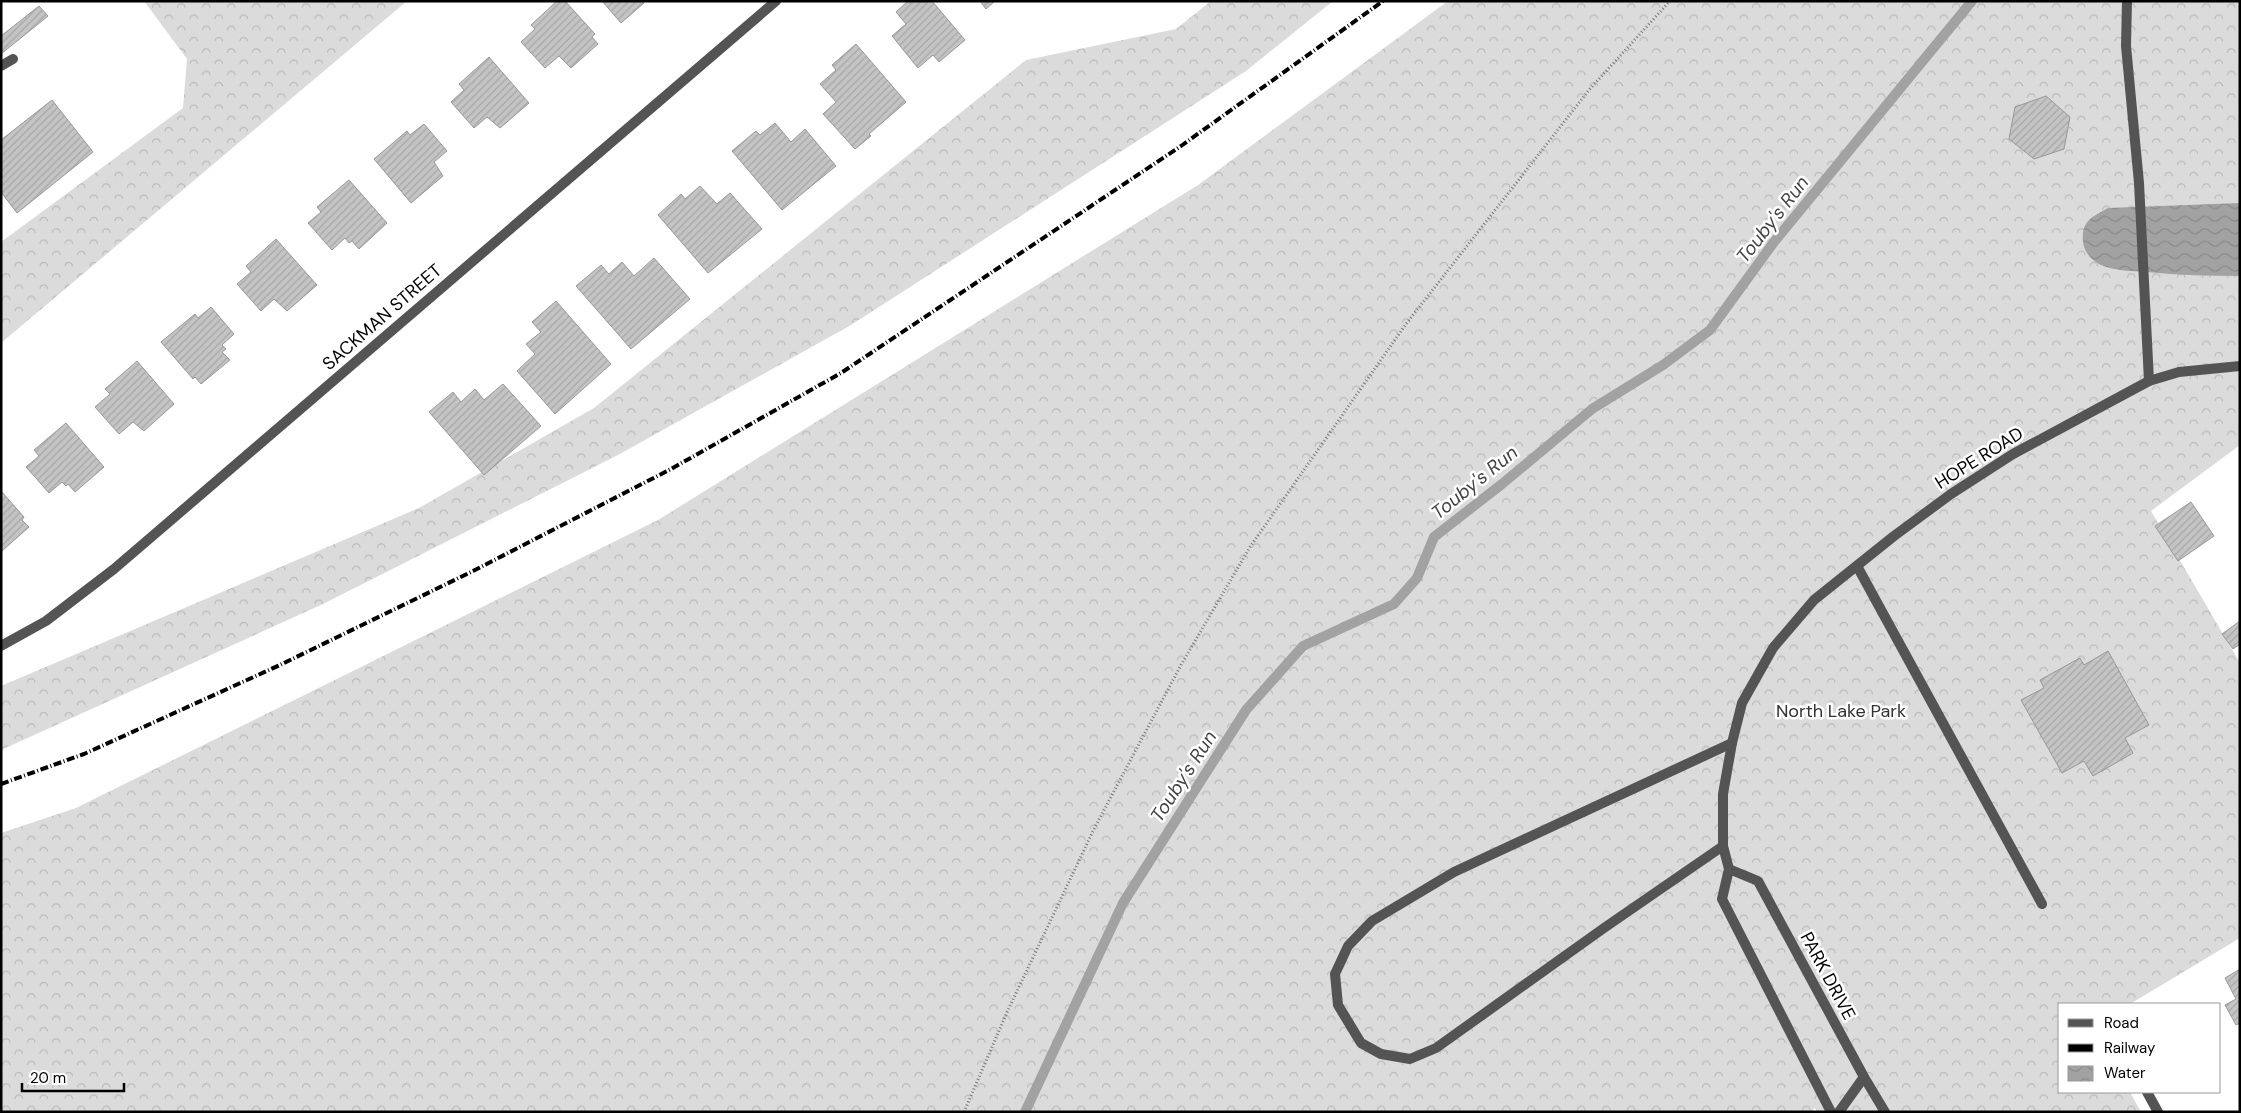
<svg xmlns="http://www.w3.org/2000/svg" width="2241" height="1113" viewBox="0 0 2241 1113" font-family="'DM Sans',sans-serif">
	<defs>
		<pattern id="forest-crowns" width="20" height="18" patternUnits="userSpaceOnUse" patternTransform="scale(1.25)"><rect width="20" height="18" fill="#dbdbdb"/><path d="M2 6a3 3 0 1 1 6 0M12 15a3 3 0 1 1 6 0" fill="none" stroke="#bababa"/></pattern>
		<pattern id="water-waves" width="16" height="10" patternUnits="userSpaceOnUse" patternTransform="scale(1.25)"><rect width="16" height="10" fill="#a2a2a2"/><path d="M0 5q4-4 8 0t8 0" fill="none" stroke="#8a8a8a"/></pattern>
		<pattern id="building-hatch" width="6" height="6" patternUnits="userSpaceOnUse" patternTransform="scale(1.25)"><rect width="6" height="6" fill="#c4c4c4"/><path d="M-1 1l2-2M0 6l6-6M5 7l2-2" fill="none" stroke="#a7a7a7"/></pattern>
	</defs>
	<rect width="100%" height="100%" fill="#fff"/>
	<g fill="url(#forest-crowns)">
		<polygon points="144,1 407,1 1,343 1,242 183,108 187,59"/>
		<polygon points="1211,1 1333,1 1246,71 851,325 618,455 323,604 1,750 1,686 419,508 594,408 1026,60 1176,29"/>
		<polygon points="1448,1 2240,1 2240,445 2151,511 2240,663 2240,938 2130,1004 2060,1004 2060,1092 2130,1092 2141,1112 1817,1112 1815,1108 1811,1112 1,1112 1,833 76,808 658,520 1198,185"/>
	</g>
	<path fill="url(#water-waves)" d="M2240,203V276C2209,276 2178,275 2147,272C2132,271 2115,271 2101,265C2092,261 2084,252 2083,242C2081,221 2092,217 2108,208Z"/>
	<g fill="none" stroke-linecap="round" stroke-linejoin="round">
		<polyline stroke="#a2a2a2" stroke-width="10" points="1025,1112 1123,903 1246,710 1303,646 1394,604 1417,578 1434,537 1502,484 1592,409 1663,365 1710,330 1774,242 1972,1"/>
	</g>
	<g fill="url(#building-hatch)" stroke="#989898">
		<polygon points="557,1 565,1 595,34 592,37 598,44 571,68 559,56 545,68 521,42 535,29 531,25"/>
		<polygon points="602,1 643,1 644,3 621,23"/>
		<polygon points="908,1 932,1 965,40 939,62 933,55 918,68 892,36 906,24 896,12"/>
		<polygon points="980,1 995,1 986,9"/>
		<polygon points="39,6 48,16 1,54 1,36"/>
		<polygon points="856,44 906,102 869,134 871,136 855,149 823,114 836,102 820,84 836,70 832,65"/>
		<polygon points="489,57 529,103 500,128 487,117 474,128 451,102 464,90 459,84"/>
		<polygon points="2046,96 2070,117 2064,149 2034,159 2009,139 2015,107"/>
		<polygon points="52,100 93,152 17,213 1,192 1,140"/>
		<polygon points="775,123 791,142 805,129 836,166 782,210 732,151 756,131 760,135"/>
		<polygon points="424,124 447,151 434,162 443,176 411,203 374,159 407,131 410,135"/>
		<polygon points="349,180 387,223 359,249 352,241 349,243 345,238 332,250 308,223 321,212 317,207"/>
		<polygon points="700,186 717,204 730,193 762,229 708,273 658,215 681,194 685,199"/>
		<polygon points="276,239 317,285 287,311 274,299 261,311 237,284 251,272 246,266"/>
		<polygon points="654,258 690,299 631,349 576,286 601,265 609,274 622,262 634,276"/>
		<polygon points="556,301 611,364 555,414 517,371 535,354 526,344 541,332 532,322"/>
		<polygon points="211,307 234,334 222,345 226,349 222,352 230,360 201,384 195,377 193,379 161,342 195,314 198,318"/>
		<polygon points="137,361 174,404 144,431 133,422 119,434 95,407 110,394 105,389"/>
		<polygon points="503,384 541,426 484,475 429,412 453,392 461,402 475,389 484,400"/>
		<polygon points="66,423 104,467 75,492 68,484 66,486 62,482 49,493 26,467 39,456 34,450"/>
		<polygon points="1,491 24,517 22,520 29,527 2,551"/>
		<polygon points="2191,502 2214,536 2178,561 2155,526"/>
		<polygon points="2240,621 2240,644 2233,649 2222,634"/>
		<polygon points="2108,651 2149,725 2125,738 2133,753 2093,776 2084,761 2062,773 2021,700 2044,688 2040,680 2080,658 2084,665"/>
		<polygon points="2240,969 2240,1023 2236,1025 2225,1005 2236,999 2225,978"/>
	</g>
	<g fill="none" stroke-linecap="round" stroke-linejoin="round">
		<polyline stroke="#767676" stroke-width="3" stroke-dasharray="1 2.5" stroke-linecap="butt" points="964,1112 1008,1010 1095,827 1181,665 1250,547 1406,324 1589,90 1670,1"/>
		<g stroke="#545454" stroke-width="10">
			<polyline points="1,66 13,59"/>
			<polyline points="1857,566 2042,904"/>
			<polyline points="1723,846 1604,928 1436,1048 1410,1059 1381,1054 1361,1043 1338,1005 1335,974 1348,946 1372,921 1454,872 1732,743"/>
		</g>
		<g stroke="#545454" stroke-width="10">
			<polyline points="2127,1 2126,46 2139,183 2149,381"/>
			<polyline points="1,646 46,621 114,569 776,1"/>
			<polyline points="1729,869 1758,881 1864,1077 1885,1112"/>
			<polyline points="2147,1092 2158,1112"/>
			<polyline points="1831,1112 1722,899 1729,869 1723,846 1723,794 1732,743 1742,703 1773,648 1814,600 1894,536 1951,494 2013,454 2149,381 2179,372 2240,366"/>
			<polyline points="1839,1112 1864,1077"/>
		</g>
		<polyline stroke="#000" stroke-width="4" stroke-dasharray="8 2.5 1 2.5" stroke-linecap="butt" points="1,784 84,754 280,665 473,571 671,469 841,373 1181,146 1383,1"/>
	</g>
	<g text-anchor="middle" stroke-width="5" stroke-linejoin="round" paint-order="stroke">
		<g font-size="18" fill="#000" stroke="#fff">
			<text transform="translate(382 317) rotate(-41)" y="6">SACKMAN STREET</text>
			<text transform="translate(1979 458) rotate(-32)" y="6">HOPE ROAD</text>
			<text transform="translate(1828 976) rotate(62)" y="6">PARK DRIVE</text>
		</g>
		<g font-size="18" fill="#323232" stroke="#fff">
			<text x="1841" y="717">North Lake Park</text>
		</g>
		<g font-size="19" font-style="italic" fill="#434343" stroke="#fff">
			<text transform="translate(1772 219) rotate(-52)" y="7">Touby's Run</text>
			<text transform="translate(1474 482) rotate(-39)" y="7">Touby's Run</text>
			<text transform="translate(1183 776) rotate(-57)" y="7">Touby's Run</text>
		</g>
	</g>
	<rect width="2241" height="1113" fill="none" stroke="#000000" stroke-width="5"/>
	<rect x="2058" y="1003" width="162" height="90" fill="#ffffff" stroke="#999999"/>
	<rect x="2068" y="1019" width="25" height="8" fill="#545454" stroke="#999999"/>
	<text x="2104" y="1028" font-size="15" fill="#000000">Road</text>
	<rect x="2068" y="1044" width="25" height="8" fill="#000000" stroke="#999999"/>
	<text x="2104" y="1053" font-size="15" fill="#000000">Railway</text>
	<rect x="2068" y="1066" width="25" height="15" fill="url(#water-waves)" stroke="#999999"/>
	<text x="2104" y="1078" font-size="15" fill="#000000">Water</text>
	<path d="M22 1083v8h102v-8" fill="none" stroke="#000000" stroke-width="2.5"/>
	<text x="30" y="1083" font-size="15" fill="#000000" stroke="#ffffff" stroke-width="4" paint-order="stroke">20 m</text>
</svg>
